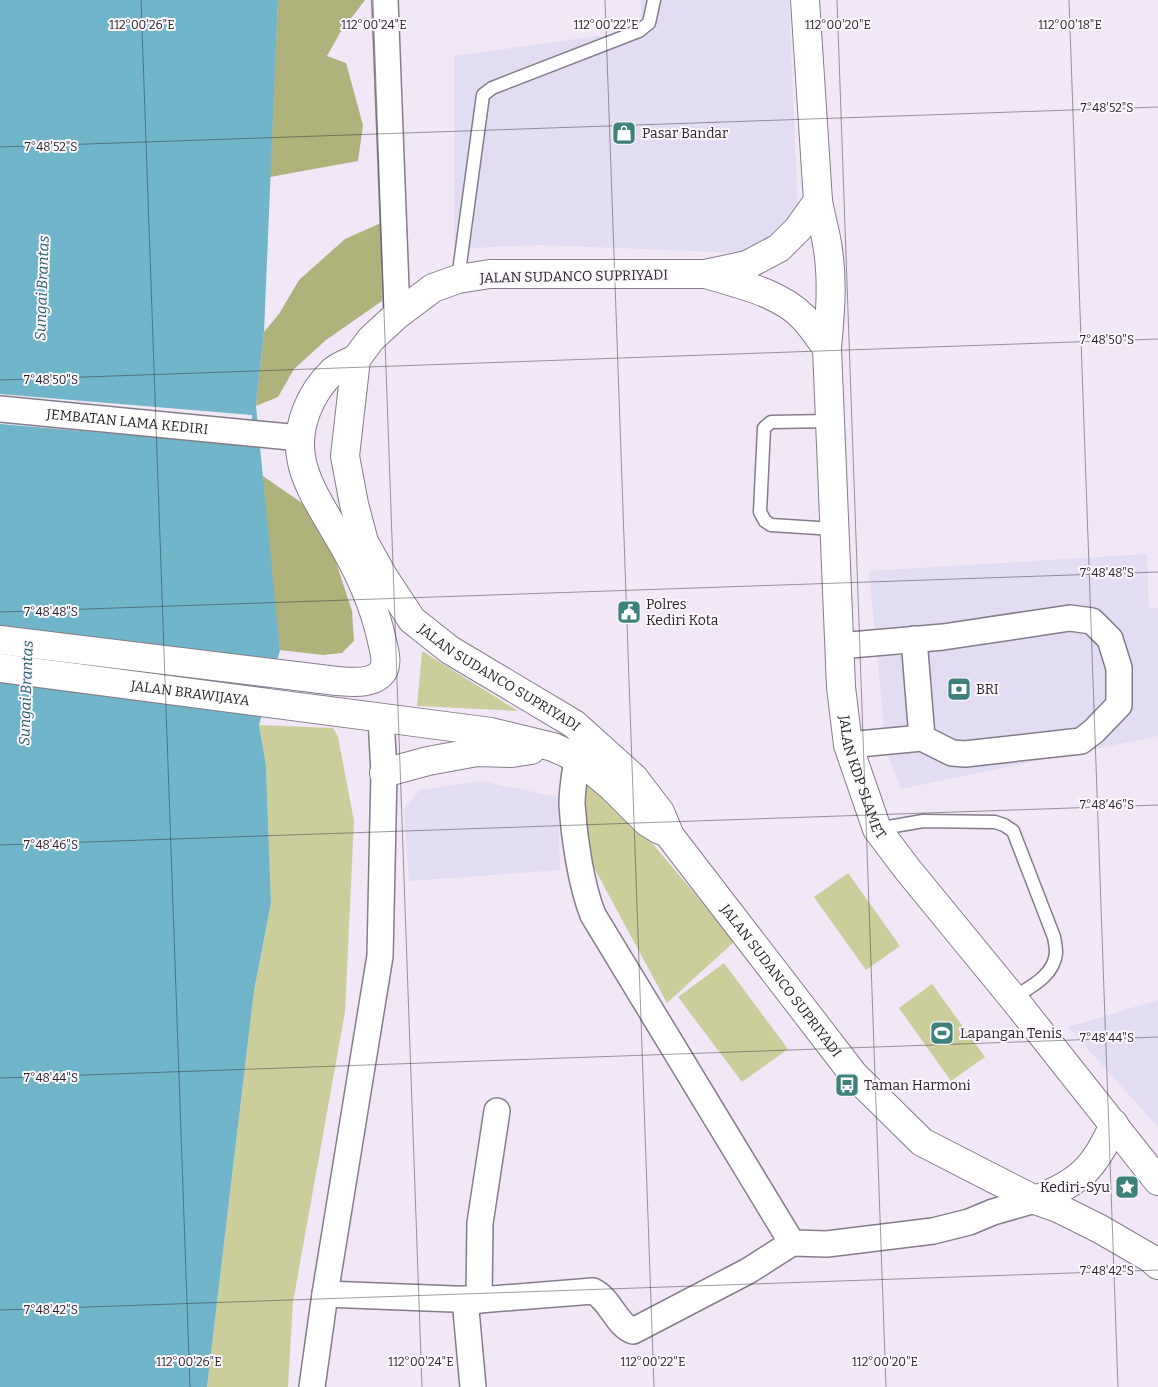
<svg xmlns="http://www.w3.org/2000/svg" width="1158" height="1387" viewBox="0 0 1158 1387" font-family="Bitter,serif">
	<rect width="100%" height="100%" fill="#f1e7f6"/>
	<g fill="#e3ddf3">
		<polygon points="641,0 789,0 798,209 774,236 745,253 539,245 454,249 454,56 641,30"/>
		<polygon points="1147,554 1149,609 1158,608 1158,736 901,789 886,750 869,571"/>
		<polygon points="480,781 558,797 560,870 409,881 404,808 420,790"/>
		<polygon points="1158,1000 1158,1127 1068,1027"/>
	</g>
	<g fill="#cbce9b">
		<polygon points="422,651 518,711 417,706"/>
		<polygon points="259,725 333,728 338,737 354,821 345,1012 293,1302 288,1387 207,1387 254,991 271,903 266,765"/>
		<polygon points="583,778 606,789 735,941 667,1003 579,840"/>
		<polygon points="848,873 900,946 866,970 814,897"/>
		<polygon points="724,963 788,1049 742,1082 678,997"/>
		<polygon points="932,984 985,1057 951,1081 899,1008"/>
	</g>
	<g fill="#afb37b">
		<polygon points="278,0 365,0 340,33 327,56 346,63 363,125 358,161 270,177"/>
		<polygon points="381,223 382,301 326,340 294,369 278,397 256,406 264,332 279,314 299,280 345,239"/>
		<polygon points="260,474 302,503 334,556 352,611 354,641 342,653 323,655 280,650"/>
	</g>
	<polygon fill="#70b5c9" points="0,0 278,0 264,332 256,406 280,650 259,725 266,765 271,903 254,991 207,1387 0,1387"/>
	<polygon fill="#f1e7f6" points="0,394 252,415 250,445 0,424"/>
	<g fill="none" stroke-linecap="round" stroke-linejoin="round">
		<g stroke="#857c8a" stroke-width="15">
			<g id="lane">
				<polyline points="458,279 483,95 492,88 639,31 649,23 654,0"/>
				<polyline points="830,421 771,422 764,428 760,512 765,521 771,525 834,529"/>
				<path d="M877,829L923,821L995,822L1004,825L1013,831L1054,937C1055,942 1056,948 1056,953C1054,976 1030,987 1013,998"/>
			</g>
		</g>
		<g stroke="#857c8a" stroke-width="28">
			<g id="street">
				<polyline points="385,0 397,315"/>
				<path id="s1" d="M0,409L300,438"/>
				<polyline points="914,639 922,738"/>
				<polyline points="839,646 943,637 1070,618 1092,621 1110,639 1119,668 1119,705 1094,731 1081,741 965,754 952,753 922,738 848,745"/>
				<path d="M577,758C575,773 572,789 572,804C574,837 581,885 593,915L792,1243L827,1244L933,1231L969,1222L993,1212L1035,1200"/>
				<path d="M325,1294L479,1300L593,1291C610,1299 617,1326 633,1331L748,1271L792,1243"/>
				<polyline points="465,1299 473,1387"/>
				<polyline points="479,1300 480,1223 497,1111"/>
				<polyline points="312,1387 325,1294 380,956 384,773 381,718"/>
			</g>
		</g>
		<g stroke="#857c8a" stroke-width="30">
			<g id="secondary">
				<path id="s2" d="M805,0L818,201C821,218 826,234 828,250C833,283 830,315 827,348L841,687L848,745L877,829L908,870L1013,998L1158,1181"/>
				<path id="s3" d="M818,201L798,229L779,248L747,265L705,274H490L458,279L433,288L397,315L371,339L356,359L345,456L354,504L364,542L383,576L412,620L450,650L574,724L634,778L660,812L670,836L854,1075L922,1142L1035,1200L1058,1208L1100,1229L1150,1258L1158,1265"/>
				<path d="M709,275C739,284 780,293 803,317C812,326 819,338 827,348"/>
				<path d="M0,640L337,681C351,682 374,685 383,671C388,662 384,650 382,641C374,603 358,569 338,536C325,513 305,484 301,457C296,426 310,393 333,371C339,366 349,362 356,359"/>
				<path id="s4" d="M0,668L491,732L553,747L577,758L612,787L647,822L660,830"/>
				<polyline points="384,773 428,761 477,752 512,753 531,750"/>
				<path d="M1035,1200C1079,1183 1095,1168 1114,1124"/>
			</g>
		</g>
		<use href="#lane" stroke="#fff" stroke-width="12"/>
		<use href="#street" stroke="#fff" stroke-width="25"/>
		<use href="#secondary" stroke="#fff" stroke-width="28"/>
	</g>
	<path fill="none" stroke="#29252b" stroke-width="1" stroke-opacity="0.45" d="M141,0L190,1387M373,0L422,1387M605,0L654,1387M837,0L886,1387M1069,0L1118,1387M0,147L1158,107M0,380L1158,339M0,612L1158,572M0,845L1158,805M0,1078L1158,1037M0,1310L1158,1270"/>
	<defs>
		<g id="shop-square" transform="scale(1.25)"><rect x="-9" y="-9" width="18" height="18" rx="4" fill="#3c827a" stroke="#fbf7fd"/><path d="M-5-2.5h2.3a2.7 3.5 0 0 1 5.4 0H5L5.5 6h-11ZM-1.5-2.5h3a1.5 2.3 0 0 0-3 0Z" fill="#fff"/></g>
		<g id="civic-square" transform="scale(1.25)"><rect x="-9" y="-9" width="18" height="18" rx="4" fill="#3c827a" stroke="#fbf7fd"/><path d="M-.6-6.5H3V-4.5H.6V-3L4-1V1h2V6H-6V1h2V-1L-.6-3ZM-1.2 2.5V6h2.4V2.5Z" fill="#fff"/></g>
		<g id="bank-square" transform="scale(1.25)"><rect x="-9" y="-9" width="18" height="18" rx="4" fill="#3c827a" stroke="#fbf7fd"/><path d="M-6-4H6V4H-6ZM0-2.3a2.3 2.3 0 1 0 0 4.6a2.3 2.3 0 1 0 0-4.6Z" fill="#fff"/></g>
		<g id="stadium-square" transform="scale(1.25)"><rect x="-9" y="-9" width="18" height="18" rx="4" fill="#3c827a" stroke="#fbf7fd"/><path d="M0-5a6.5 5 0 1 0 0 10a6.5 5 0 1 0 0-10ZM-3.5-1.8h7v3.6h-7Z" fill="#fff"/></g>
		<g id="bus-square" transform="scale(1.25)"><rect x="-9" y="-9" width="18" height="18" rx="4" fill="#3c827a" stroke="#fbf7fd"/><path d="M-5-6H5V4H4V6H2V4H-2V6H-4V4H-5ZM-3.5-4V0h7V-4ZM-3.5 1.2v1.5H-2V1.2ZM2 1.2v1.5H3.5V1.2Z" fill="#fff"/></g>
		<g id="sight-square" transform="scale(1.25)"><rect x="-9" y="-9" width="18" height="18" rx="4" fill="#3c827a" stroke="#fbf7fd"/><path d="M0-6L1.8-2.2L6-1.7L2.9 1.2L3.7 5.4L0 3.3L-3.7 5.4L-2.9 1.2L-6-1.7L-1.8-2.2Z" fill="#fff"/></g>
	</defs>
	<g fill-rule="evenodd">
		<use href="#shop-square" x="624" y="133"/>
		<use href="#civic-square" x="629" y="612"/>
		<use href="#bank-square" x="959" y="689"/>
		<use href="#stadium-square" x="942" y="1033"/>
		<use href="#bus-square" x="847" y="1085"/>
		<use href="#sight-square" x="1127" y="1187"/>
	</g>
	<g text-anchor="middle" stroke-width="4" stroke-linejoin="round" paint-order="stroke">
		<g font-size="14" fill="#29252b" stroke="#fbf7fd" text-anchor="start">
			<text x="642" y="138">Pasar Bandar</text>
			<text x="646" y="609">Polres<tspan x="646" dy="16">Kediri Kota</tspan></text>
			<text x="976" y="694">BRI</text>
			<text x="960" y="1038">Lapangan Tenis</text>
			<text x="864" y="1090">Taman Harmoni</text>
			<text x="1110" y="1192" text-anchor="end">Kediri-Syu</text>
		</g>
		<g font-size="14" fill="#29252b" stroke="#fbf7fd">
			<text transform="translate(574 276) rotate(-1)" y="5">JALAN SUDANCO SUPRIYADI</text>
			<text dy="5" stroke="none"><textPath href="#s1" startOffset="128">JEMBATAN LAMA KEDIRI</textPath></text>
			<text dy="5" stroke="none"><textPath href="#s3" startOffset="902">JALAN SUDANCO SUPRIYADI</textPath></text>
			<text dy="5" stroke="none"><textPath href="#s4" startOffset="192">JALAN BRAWIJAYA</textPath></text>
			<text dy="5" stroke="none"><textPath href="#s2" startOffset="782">JALAN KDP SLAMET</textPath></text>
			<text dy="5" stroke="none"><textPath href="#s3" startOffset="1322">JALAN SUDANCO SUPRIYADI</textPath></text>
		</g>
		<g font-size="15" font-style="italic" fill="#28606f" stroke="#fbf7fd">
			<text transform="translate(42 288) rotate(-88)" y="5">Sungai Brantas</text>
			<text transform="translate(26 693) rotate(-88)" y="5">Sungai Brantas</text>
		</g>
	</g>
	<g font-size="12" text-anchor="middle" fill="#29252b" stroke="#fbf7fd" stroke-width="4" stroke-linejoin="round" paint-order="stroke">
		<text x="142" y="29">112°00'26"E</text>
		<text x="374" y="29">112°00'24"E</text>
		<text x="606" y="29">112°00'22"E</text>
		<text x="838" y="29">112°00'20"E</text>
		<text x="1070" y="29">112°00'18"E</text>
		<text x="1107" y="112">7°48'52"S</text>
		<text x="51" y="151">7°48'52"S</text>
		<text x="1107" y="344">7°48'50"S</text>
		<text x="51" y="384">7°48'50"S</text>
		<text x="1107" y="577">7°48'48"S</text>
		<text x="51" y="616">7°48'48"S</text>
		<text x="1107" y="809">7°48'46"S</text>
		<text x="51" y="849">7°48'46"S</text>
		<text x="1107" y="1042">7°48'44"S</text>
		<text x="51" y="1082">7°48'44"S</text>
		<text x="1107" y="1275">7°48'42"S</text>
		<text x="51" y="1314">7°48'42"S</text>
		<text x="189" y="1366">112°00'26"E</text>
		<text x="421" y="1366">112°00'24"E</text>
		<text x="653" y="1366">112°00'22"E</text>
		<text x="885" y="1366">112°00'20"E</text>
	</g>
</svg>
